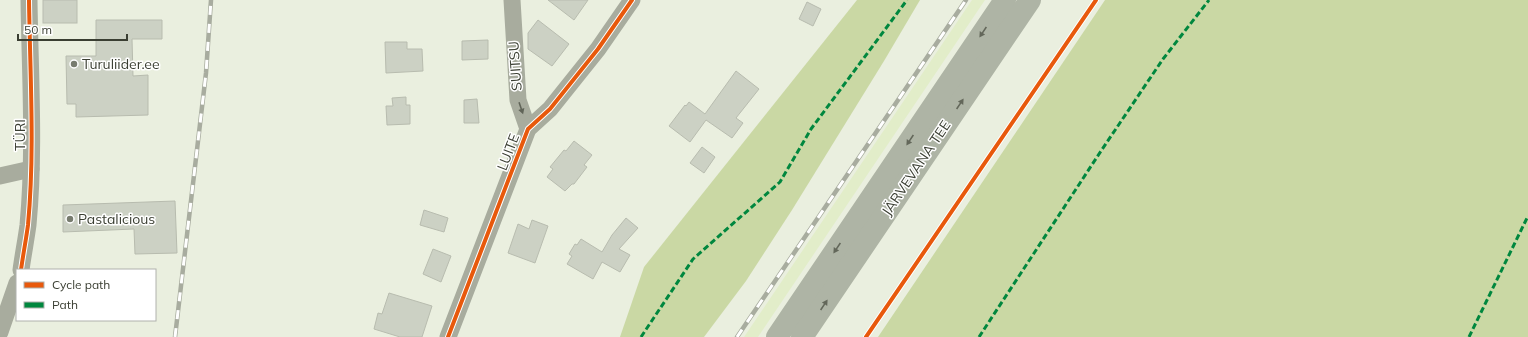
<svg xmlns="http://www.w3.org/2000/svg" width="1528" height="337" viewBox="0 0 1528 337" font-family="Mulish,sans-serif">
	<rect width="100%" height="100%" fill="#eaefdf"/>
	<polygon fill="#e2edc9" points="972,0 985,0 758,337 744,337"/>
	<g fill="#cad8a4">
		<polygon points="857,0 920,0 884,61 792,210 746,281 704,337 620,337 644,267"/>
		<polygon points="1105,0 1528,0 1528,337 878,337"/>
	</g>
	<g fill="#ccd1c4" stroke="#b8bcaf">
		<rect x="43" y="0" width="34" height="23"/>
		<polygon points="548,0 588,0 574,20"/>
		<polygon points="807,2 821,9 813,26 799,19"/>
		<polygon points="96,20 162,20 162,39 132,39 133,76 148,75 148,115 76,117 76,104 67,104 66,56 96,56"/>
		<polygon points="538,20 569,44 552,66 528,49 528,33"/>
		<polygon points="488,40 488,59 462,60 462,41"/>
		<polygon points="385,42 407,42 407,49 422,49 423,71 386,73"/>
		<polygon points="736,71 759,89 736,118 743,123 732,138 706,120 690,142 669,126 685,105 686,106 689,102 705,114"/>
		<polygon points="406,97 406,105 410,105 410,124 387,125 386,106 393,106 392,98"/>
		<polygon points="477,99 479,123 464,123 464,100"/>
		<polygon points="574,141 592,155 584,165 587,167 574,184 572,184 565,191 547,177 553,169 550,167 564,150 566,151"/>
		<polygon points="702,147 715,157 704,173 690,163"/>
		<polygon points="175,201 177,253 135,254 134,229 63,232 63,205"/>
		<polygon points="424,210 448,218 444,232 420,225"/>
		<polygon points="626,218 638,228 619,249 630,255 620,272 602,262 593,279 567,264 572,256 569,254 575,244 577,245 581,239 602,252 612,235"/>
		<polygon points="532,220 548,226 535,263 508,253 518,224 529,229"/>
		<polygon points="433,249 451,256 441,282 423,274"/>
		<polygon points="389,293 432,306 422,337 400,337 374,329 378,313 382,314"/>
	</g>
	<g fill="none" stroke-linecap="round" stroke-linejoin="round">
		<g stroke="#a8ac9e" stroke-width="17">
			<polyline points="512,0 518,100 528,129"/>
			<polyline points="0,176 31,169"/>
			<path d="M21,270C23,255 26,240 28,225C35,150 30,75 29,0"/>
			<polyline points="0,332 17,283"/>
			<polyline points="448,337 528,129 550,109 598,49 632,0"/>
		</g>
		<g stroke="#aeb4a5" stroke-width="22">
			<polyline points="777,337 1005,0"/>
			<polyline points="802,337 1030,0"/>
		</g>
		<g stroke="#a8ac9f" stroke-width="4.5">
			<g id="rail">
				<polyline points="175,337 206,73 211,0"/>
				<polyline points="737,337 966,0"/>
			</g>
		</g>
		<use href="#rail" stroke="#fff" stroke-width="3" stroke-dasharray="9" stroke-linecap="butt"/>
		<g stroke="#00873e" stroke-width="3" stroke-dasharray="6 3" stroke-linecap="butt">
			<polyline points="641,337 693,259 780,182 811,129 907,0"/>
			<polyline points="979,337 1101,151 1163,59 1209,0"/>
			<polyline points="1469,337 1528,216"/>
		</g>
		<g stroke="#fff" stroke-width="6">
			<g id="cycleway">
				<path d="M21,270C23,255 26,240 28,225C35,150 30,75 29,0"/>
				<polyline points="448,337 528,129 550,109 598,49 632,0"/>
				<polyline points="866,337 1096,0"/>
			</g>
		</g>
		<use href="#cycleway" stroke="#e8590c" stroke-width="4"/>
	</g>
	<defs><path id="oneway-solid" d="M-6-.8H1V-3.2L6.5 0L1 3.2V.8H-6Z"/></defs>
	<g fill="#63675a">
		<use href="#oneway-solid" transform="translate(983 32) rotate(124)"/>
		<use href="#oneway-solid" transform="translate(960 104) rotate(-56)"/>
		<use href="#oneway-solid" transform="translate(910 140) rotate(124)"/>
		<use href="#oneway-solid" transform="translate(837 248) rotate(124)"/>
		<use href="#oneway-solid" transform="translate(824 305) rotate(-56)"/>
	</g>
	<use fill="#606458" href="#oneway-solid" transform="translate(521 108) rotate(71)"/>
	<g fill="#787c6f" stroke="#fff" stroke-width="1.5">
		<circle cx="74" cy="64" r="4"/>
		<circle cx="70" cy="219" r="4"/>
	</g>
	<g text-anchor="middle" stroke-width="3" stroke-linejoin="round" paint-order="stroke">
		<g font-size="14" fill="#3a3e32" stroke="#fff" text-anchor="start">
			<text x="82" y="69">Turuliider.ee</text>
			<text x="78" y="224">Pastalicious</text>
		</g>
		<g font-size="14" fill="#3a3e32" stroke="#fff">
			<text transform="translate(515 66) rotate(-94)" y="5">SUITSU</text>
			<text transform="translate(20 135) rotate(-90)" y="5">TÜRI</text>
			<text transform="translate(508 152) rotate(-69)" y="5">LUITE</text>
			<text transform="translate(916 168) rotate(-56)" y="5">JÄRVEVANA TEE</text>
		</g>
	</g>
	<rect x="16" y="269" width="140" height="52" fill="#ffffff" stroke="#b0b2ad"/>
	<rect x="24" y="282" width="20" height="6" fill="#e8590c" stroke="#b0b2ad"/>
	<text x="52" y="289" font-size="12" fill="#3a3e32">Cycle path</text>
	<rect x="24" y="302" width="20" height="6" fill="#00873e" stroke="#b0b2ad"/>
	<text x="52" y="309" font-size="12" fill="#3a3e32">Path</text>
	<path d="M18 34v6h109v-6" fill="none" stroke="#3a3e32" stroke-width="2"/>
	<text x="24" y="34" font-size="12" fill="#3a3e32" stroke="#ffffff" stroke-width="3" paint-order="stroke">50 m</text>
</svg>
